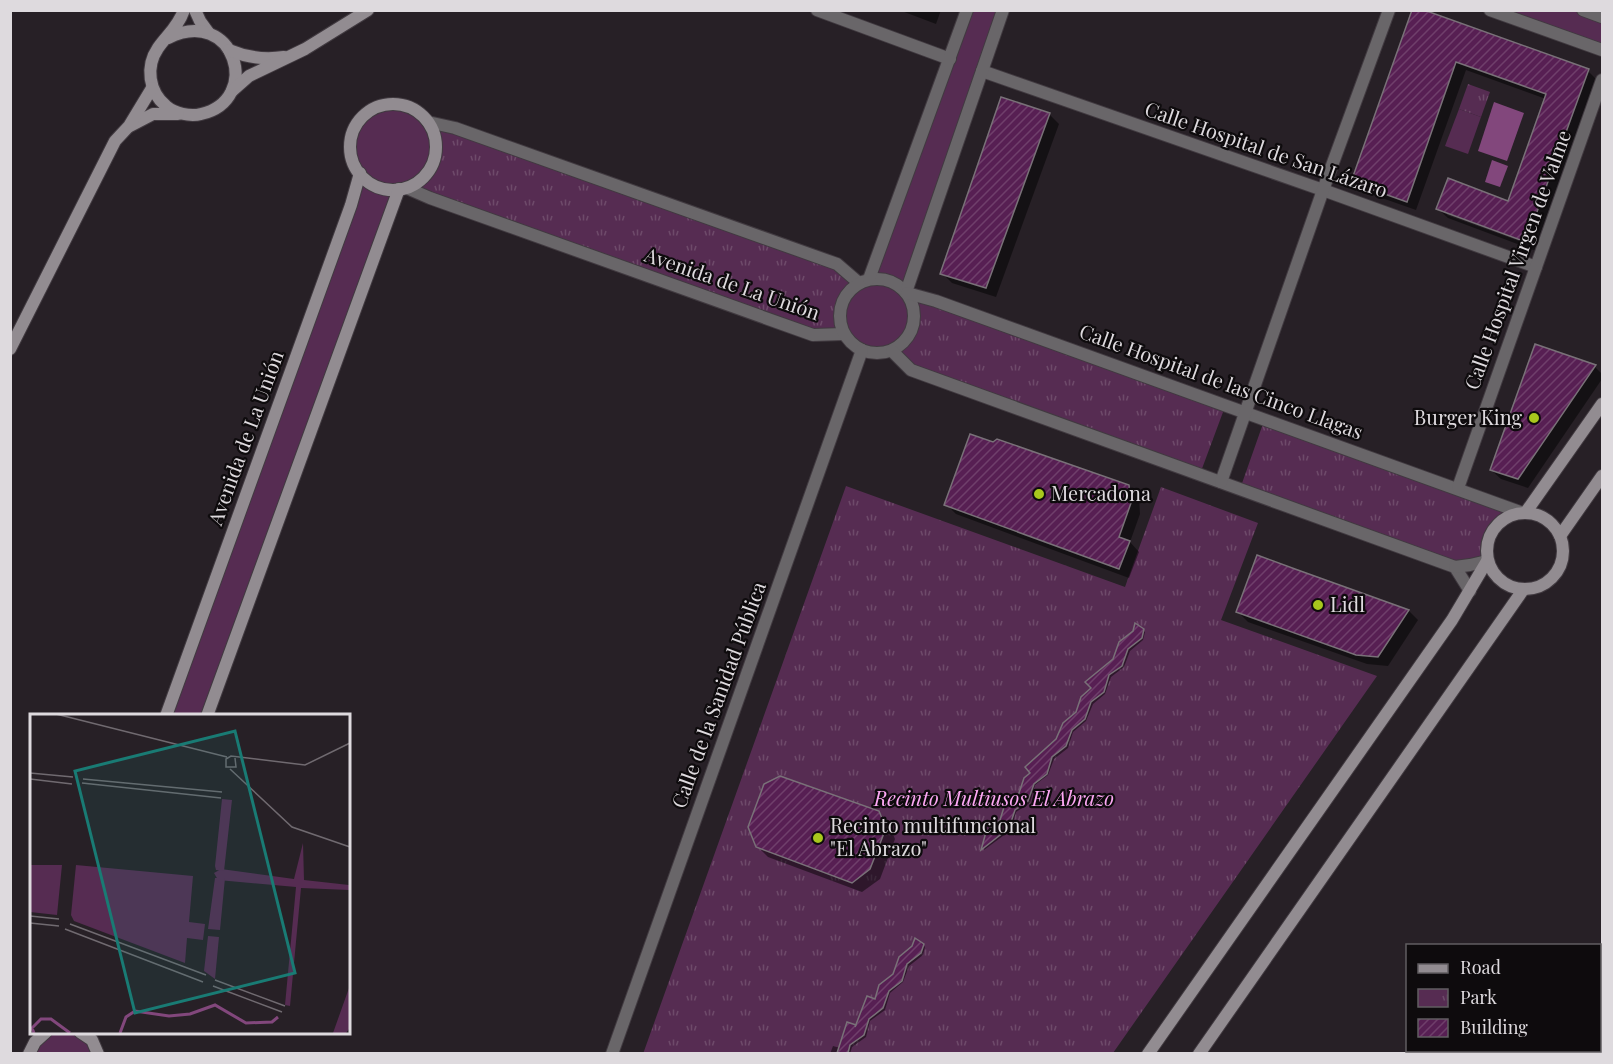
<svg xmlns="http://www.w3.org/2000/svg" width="1613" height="1064" viewBox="0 0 1613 1064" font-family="'Playfair Display',serif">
	<defs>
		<pattern id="park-tufts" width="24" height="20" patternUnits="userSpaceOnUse" patternTransform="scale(1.5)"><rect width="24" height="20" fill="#562c52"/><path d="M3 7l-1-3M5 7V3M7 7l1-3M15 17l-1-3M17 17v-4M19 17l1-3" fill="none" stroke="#6e4a6a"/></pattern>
		<pattern id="building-hatch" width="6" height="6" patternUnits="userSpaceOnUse" patternTransform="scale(1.5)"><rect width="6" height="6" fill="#571f53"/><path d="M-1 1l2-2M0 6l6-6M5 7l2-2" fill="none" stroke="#6f3f6b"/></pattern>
	</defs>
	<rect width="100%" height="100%" fill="#272026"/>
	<g fill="#562c52">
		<path d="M967,11H1003C983,68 963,125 943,182C935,207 922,234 917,260C915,273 912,287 912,300C912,308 915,314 914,323C912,333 905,342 896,348C853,376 807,302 870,279Z"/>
		<polygon points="1490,11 1583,11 1602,17 1602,50"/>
		<path d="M384,105C390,105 398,104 403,105C450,117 445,181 399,189L207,716H166L357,171C342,141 355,116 384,105Z"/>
		<polygon points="1459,109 1481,117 1468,154 1445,146"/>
		<polygon points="46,1032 89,1033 98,1054 29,1054"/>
	</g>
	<g fill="url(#park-tufts)">
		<polygon points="1468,84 1490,92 1481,117 1459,109"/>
		<path d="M428,122L837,264L859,283C841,296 836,312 843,334L813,335L407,188C436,174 442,150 428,122Z"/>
		<path d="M907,293L1226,404L1200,474L911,370L892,351C914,337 920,316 907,293Z"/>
		<path d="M1265,418L1520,512C1496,519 1485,535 1487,561L1455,567L1240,489Z"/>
		<polygon points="846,486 1125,587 1161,487 1258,523 1221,620 1377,676 1113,1053 643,1054"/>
	</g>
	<g fill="#82477c">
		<polygon points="1494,102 1524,113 1507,161 1478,151"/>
		<polygon points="1492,160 1508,166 1500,187 1485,182"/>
	</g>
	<g fill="#0007" fill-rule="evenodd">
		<polygon points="899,10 941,10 936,24"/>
		<path d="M1413,10L1588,71L1597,80L1536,251L1448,218L1438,209L1509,203L1546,99L1466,70L1416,210L1362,191L1352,181ZM1447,212L1534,243L1533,246L1447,215Z"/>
		<polygon points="1049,114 1059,124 996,297 952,283 942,273"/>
		<polygon points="1536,346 1595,367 1602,374 1602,379 1528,488 1501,479 1491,470"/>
		<polygon points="993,444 1128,487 1139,497 1140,514 1130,542 1139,552 1129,578 956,514 946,504"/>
		<polygon points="1258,556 1409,611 1418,620 1388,666 1367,664 1248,622 1238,612"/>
		<polygon points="1143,630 1145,632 1143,640 1130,651 1124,667 1111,677 1105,694 1093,704 1086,721 1073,732 1068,748 1054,759 1048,775 1035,785 1030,803 1016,812 1011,830 984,850 988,833 1001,821 1114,660"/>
		<polygon points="878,812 888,822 895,839 880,879 862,892 768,857 757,846"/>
		<polygon points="923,945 925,947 923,955 909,966 903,982 890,993 885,1010 870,1021 866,1037 852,1047 850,1054 830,1054 833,1046 840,1048 894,975"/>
	</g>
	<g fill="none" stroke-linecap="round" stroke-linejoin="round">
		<polyline stroke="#82477c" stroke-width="26" points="1599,1054 1602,1040"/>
	</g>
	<g fill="url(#building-hatch)" stroke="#797178" stroke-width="1.5">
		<polygon points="1412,10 1424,10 1589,69 1526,242 1436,209 1448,178 1508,201 1546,94 1456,62 1407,202 1351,182"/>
		<polygon points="1001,97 1050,113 986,288 940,274"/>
		<polygon points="1535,344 1596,365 1518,479 1490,470"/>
		<polygon points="970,434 993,442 997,439 1129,485 1131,503 1119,537 1130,541 1119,569 944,505"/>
		<polygon points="1257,555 1295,569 1409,610 1378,657 1356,655 1236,612"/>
		<polygon points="1135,623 1144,629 1142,638 1128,649 1122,666 1109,675 1104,692 1091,702 1085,719 1072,730 1066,746 1052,757 1047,774 1034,784 1028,801 1015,810 1009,828 981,850 986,832 1000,820 1005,804 1019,793 1024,778 1030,773 1025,767 1056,739 1063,723 1076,712 1081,697 1091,688 1085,682 1113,659 1119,642 1133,631"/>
		<polygon points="780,776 879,811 886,828 870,869 852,883 756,847 748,827 764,784"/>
		<polygon points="915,938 924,944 921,953 907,964 902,981 889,991 883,1008 869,1019 864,1035 850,1045 848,1053 837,1053 847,1022 856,1025 855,1027 867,996 875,999 879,985 893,974 899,957 912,946"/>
	</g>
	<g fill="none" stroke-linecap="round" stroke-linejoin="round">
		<g stroke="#413a40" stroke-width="14">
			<g id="minor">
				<polyline points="817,10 950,59"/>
				<polyline points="1490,10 1602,50"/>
				<polyline points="1583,10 1602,17"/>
				<polyline points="982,71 1323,190 1536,267"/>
				<polyline points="428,122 455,128 837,264 859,283"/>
				<polyline points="407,188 430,198 813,335 843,334"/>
				<circle cx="877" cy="316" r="37"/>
				<polyline points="869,279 967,10"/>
				<polyline points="906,292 1003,10"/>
				<polyline points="907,293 936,301 1520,512"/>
				<polyline points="892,351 911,370 1455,567 1470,591"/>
				<polyline points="1221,482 1323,190 1389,10"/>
				<polyline points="1458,488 1602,80"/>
				<polyline points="1455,567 1470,565 1487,561"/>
				<polyline points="612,1054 862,350"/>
			</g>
		</g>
		<g stroke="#413a40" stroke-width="14">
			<g id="secondary">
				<polyline points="195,10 200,21 208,32"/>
				<path d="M168,38C235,5 263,100 201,114C190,117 174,113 166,106C149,92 145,67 158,48C167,35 178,27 184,10"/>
				<path d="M229,50C248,58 265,60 284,57"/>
				<polyline points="232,91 249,76 305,49 368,10"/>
				<circle cx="393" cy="147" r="43"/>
				<polyline points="130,126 153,114 178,114"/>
				<polyline points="10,349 115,141 129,126 152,88"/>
				<polyline points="1526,512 1602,404"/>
				<circle cx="1525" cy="551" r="38"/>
				<polyline points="1560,536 1602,476"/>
				<polyline points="166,716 351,205 360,173"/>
				<polyline points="207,716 399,189"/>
				<polyline points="80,1032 92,1040 98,1054"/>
				<polyline points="29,1054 35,1042 46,1032"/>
				<polyline points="1148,1054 1452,620 1487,561"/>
				<polyline points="1199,1054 1523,590"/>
			</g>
		</g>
		<use href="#minor" stroke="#696669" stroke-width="12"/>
		<use href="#secondary" stroke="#928c91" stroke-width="12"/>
	</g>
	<g fill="#a8c71d" stroke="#0e0b0d" stroke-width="2">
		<circle cx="1534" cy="418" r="6"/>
		<circle cx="1039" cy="494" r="6"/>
		<circle cx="1318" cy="605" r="6"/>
		<circle cx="818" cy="838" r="6"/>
	</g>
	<g text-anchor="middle" stroke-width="4.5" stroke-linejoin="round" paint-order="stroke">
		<g font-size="20" fill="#dedade" stroke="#0e0b0d">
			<text transform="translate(1266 150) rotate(19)" y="7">Calle Hospital de San Lázaro</text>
			<text transform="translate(1518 260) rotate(-70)" y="7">Calle Hospital Virgen de Valme</text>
			<text transform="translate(732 284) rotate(19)" y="7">Avenida de La Unión</text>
			<text transform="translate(1221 382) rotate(20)" y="7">Calle Hospital de las Cinco Llagas</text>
			<text transform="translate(246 438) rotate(-70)" y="7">Avenida de La Unión</text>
			<text transform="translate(719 695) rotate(-70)" y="7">Calle de la Sanidad Pública</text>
		</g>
		<g font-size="20" fill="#dedade" stroke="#0e0b0d" text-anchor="start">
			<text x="1522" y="425" text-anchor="end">Burger King</text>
			<text x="1051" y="501">Mercadona</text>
			<text x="1330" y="612">Lidl</text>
			<text x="830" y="833">Recinto multifuncional<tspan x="830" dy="23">"El Abrazo"</tspan></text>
		</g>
		<g font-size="20" font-style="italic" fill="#fea8f5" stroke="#0e0b0d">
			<text x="994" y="806">Recinto Multiusos El Abrazo</text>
		</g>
	</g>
	<g transform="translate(30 714)">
		<rect width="320" height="320" fill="#272026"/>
		<path d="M273,129L274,166L319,171V176L271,174L260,292L255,291L266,173L188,166L184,159L191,155L264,165Z" fill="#562c52"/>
		<path d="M192,85L202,86L194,157L186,156L185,152ZM0,151H32L27,201L0,198ZM46,151L163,162L159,208L175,210L173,226L157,224L155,249L44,207L41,201ZM185,164H195L190,216L178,215ZM178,222L189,223L185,265L174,257ZM319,274V315L316,319H303Z" fill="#562c52"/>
		<path fill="none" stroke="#82477c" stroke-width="3" d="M4,319L2,314L11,305H21L40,319M90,319L96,303L105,297L139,302L160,300L185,291L216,309L242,308L248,303"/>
		<path fill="none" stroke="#706a70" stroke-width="1.5" d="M26,0L197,43M205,44L206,53H196V45L201,42L275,51L320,29M200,55L262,113L320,133M0,59L43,63M0,65L42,70M53,65L192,78M52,69L191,84M0,202L29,205M0,209L29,212M40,210L176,261M35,215L173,268M185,266L255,292M183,272L252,298"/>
		<path fill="#197b74" fill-opacity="0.15" stroke="#197b74" stroke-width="3" d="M205,17L265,259L105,299L45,57Z"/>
		<rect width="320" height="320" fill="none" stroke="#dedade" stroke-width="3"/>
	</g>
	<rect width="1613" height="1064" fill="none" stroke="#dedade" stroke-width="24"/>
	<rect x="1406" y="944" width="195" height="108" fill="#0e0b0d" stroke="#615e61" stroke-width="1.5"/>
	<rect x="1418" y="964" width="30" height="9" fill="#928c91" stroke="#615e61" stroke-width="1.5"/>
	<text x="1460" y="974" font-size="18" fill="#dedade">Road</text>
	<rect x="1418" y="989" width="30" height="18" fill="url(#park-tufts)" stroke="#615e61" stroke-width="1.5"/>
	<text x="1460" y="1004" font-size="18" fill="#dedade">Park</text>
	<rect x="1418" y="1019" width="30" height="18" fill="url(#building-hatch)" stroke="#615e61" stroke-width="1.5"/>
	<text x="1460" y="1034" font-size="18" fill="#dedade">Building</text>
</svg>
